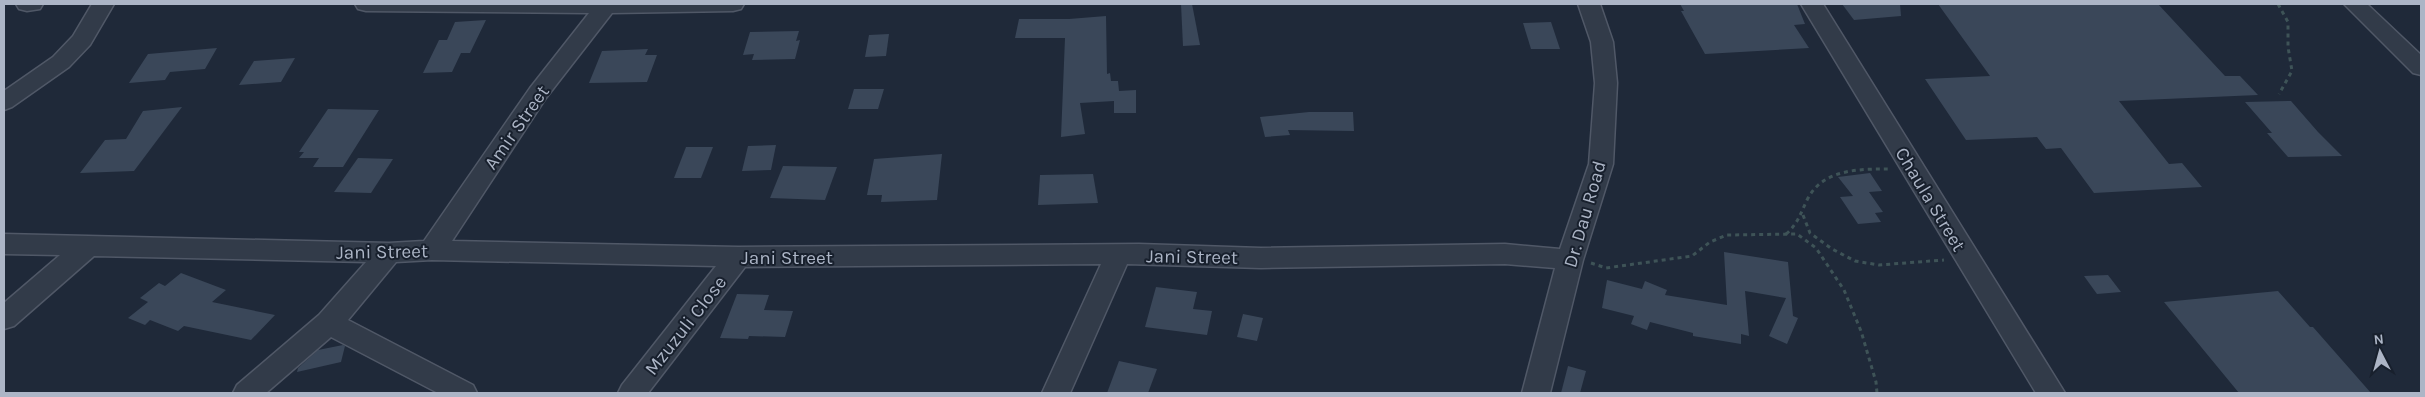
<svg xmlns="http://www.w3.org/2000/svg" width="2425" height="397" viewBox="0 0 2425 397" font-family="Karla,sans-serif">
	<rect width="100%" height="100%" fill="#1f2939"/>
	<g fill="#3a4759">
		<polygon points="1181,4 1192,4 1200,45 1183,46"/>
		<polygon points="1680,4 1797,4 1805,24 1794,25 1809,48 1705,54 1681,11 1684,11"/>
		<polygon points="1842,4 1900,4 1901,16 1854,20"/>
		<polygon points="1938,4 2158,4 2225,76 2240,76 2258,95 2119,101 2169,164 2182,163 2202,187 2094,193 2061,148 2046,149 2037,137 1966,140 1925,79 1990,76"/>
		<polygon points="1106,16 1107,74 1110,73 1111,81 1118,81 1119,91 1136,90 1136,113 1114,113 1114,101 1080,103 1085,134 1061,137 1065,38 1015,38 1019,19 1069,19"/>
		<polygon points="486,20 470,53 461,53 452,72 423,73 439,40 447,40 455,22"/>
		<polygon points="1551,22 1560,49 1531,49 1523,23"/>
		<polygon points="799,31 796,41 800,40 795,59 752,60 754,54 743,55 750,32"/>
		<polygon points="889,34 886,56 865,57 869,35"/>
		<polygon points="217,48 205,69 170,72 165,80 129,83 148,54"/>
		<polygon points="648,49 645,55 657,55 647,82 589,83 602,51"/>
		<polygon points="295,58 281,82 239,85 254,61"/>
		<polygon points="854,89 884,89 878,109 848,109"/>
		<polygon points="2291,101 2318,132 2342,156 2288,157 2267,133 2272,133 2245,102"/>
		<polygon points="182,107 134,171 80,173 105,140 126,139 143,111"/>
		<polygon points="328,109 379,110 343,167 313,167 319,158 299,158 304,152 299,152"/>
		<polygon points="1309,112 1353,112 1354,131 1288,130 1290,135 1265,137 1260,117"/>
		<polygon points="776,145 771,170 742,171 748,146"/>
		<polygon points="686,147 713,147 701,178 674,178"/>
		<polygon points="942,154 937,200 881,202 882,195 867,195 874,159"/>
		<polygon points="358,158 393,159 371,193 334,192"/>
		<polygon points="783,166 837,167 825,200 770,198"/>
		<polygon points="1870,173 1882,191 1869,192 1883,212 1875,213 1881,222 1858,224 1840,197 1853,196 1838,177"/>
		<polygon points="1093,174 1098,203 1038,205 1040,175"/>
		<polygon points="1724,252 1788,262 1793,316 1798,318 1787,344 1769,336 1786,298 1745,291 1749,336 1741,334 1741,344 1693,336 1693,333 1650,322 1647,330 1631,324 1634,316 1602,308 1607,280 1642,289 1645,281 1667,290 1665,295 1727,305"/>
		<polygon points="181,273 226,290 212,302 275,315 251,340 184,326 178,331 150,320 145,325 128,318 148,302 140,298 159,283 165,286"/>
		<polygon points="2108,275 2121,292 2097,294 2084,276"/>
		<polygon points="1156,287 1197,292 1193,309 1212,311 1207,335 1145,327"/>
		<polygon points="2278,291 2310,327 2313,327 2371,393 2239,393 2164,302"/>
		<polygon points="737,294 769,295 764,310 793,311 785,337 749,336 748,339 720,338"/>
		<polygon points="1243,314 1263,318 1257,341 1237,337"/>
		<polygon points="343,345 345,346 341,362 297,372 298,368 318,350"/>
		<polygon points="1119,361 1157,369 1148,393 1107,393"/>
		<polygon points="1568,366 1586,371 1580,393 1561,393"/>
	</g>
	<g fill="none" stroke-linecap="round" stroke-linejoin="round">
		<g stroke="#505867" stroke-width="3">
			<g id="minor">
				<polygon points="16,4 43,4 40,9 27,11 19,9"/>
				<polygon points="92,4 114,4 90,45 69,67 12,107 4,110 4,91 53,57 73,36"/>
				<polygon points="355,4 744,4 741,9 733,11 612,13 546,98 452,241 738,247 1139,244 1261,248 1505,244 1560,249 1589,164 1595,83 1591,42 1578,4 1600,4 1613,42 1617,83 1613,164 1583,260 1550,393 1522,393 1555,268 1505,264 1261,268 1127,264 1070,393 1042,393 1101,264 745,267 648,393 618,393 622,385 716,266 432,260 396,262 348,320 473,385 477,393 438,393 331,337 266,393 233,393 237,385 319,315 366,262 94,256 14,326 4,329 4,303 60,255 4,254 4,234 389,243 424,241 530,88 589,13 366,11 358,9"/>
				<polygon points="1801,4 1823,4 2065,393 2036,393"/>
				<polygon points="2344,4 2367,4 2421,55 2421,75 2413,73"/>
			</g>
		</g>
		<g stroke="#3e5357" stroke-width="3" stroke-dasharray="4 4" stroke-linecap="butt">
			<polyline points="2278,4 2288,22 2288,47 2292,71 2279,94"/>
			<polyline points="1803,215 1810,233 1832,249 1855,261 1879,265 1944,260"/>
			<path d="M1786,234C1798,224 1801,212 1808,198C1824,169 1859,169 1888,169"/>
			<polyline points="1591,263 1606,268 1692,256 1710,242 1727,235 1797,234 1816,248 1844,290 1861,331 1876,382 1877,393"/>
		</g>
		<use href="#minor" fill="#323b49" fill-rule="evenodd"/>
	</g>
	<g text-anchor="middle" stroke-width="4" stroke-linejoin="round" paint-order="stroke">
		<g font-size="19" fill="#acb5c6" stroke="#18202d">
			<text transform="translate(516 127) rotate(-55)" y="7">Amir Street</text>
			<text transform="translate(1931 199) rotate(59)" y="7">Chaula Street</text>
			<text transform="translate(1584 214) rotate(-74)" y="7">Dr. Dau Road</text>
			<text transform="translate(382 251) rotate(-1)" y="7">Jani Street</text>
			<text transform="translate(1192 256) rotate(1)" y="7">Jani Street</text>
			<text x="787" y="264">Jani Street</text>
			<text transform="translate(685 325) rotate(-52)" y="7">Mzuzuli Close</text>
		</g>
	</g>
	<rect width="2425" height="397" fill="none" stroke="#acb5c6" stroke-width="10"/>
	<g transform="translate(2380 352) rotate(354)" stroke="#18202d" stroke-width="4" paint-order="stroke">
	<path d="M0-4L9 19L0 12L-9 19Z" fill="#acb5c6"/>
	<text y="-8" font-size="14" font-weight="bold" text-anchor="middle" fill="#acb5c6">N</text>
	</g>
</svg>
